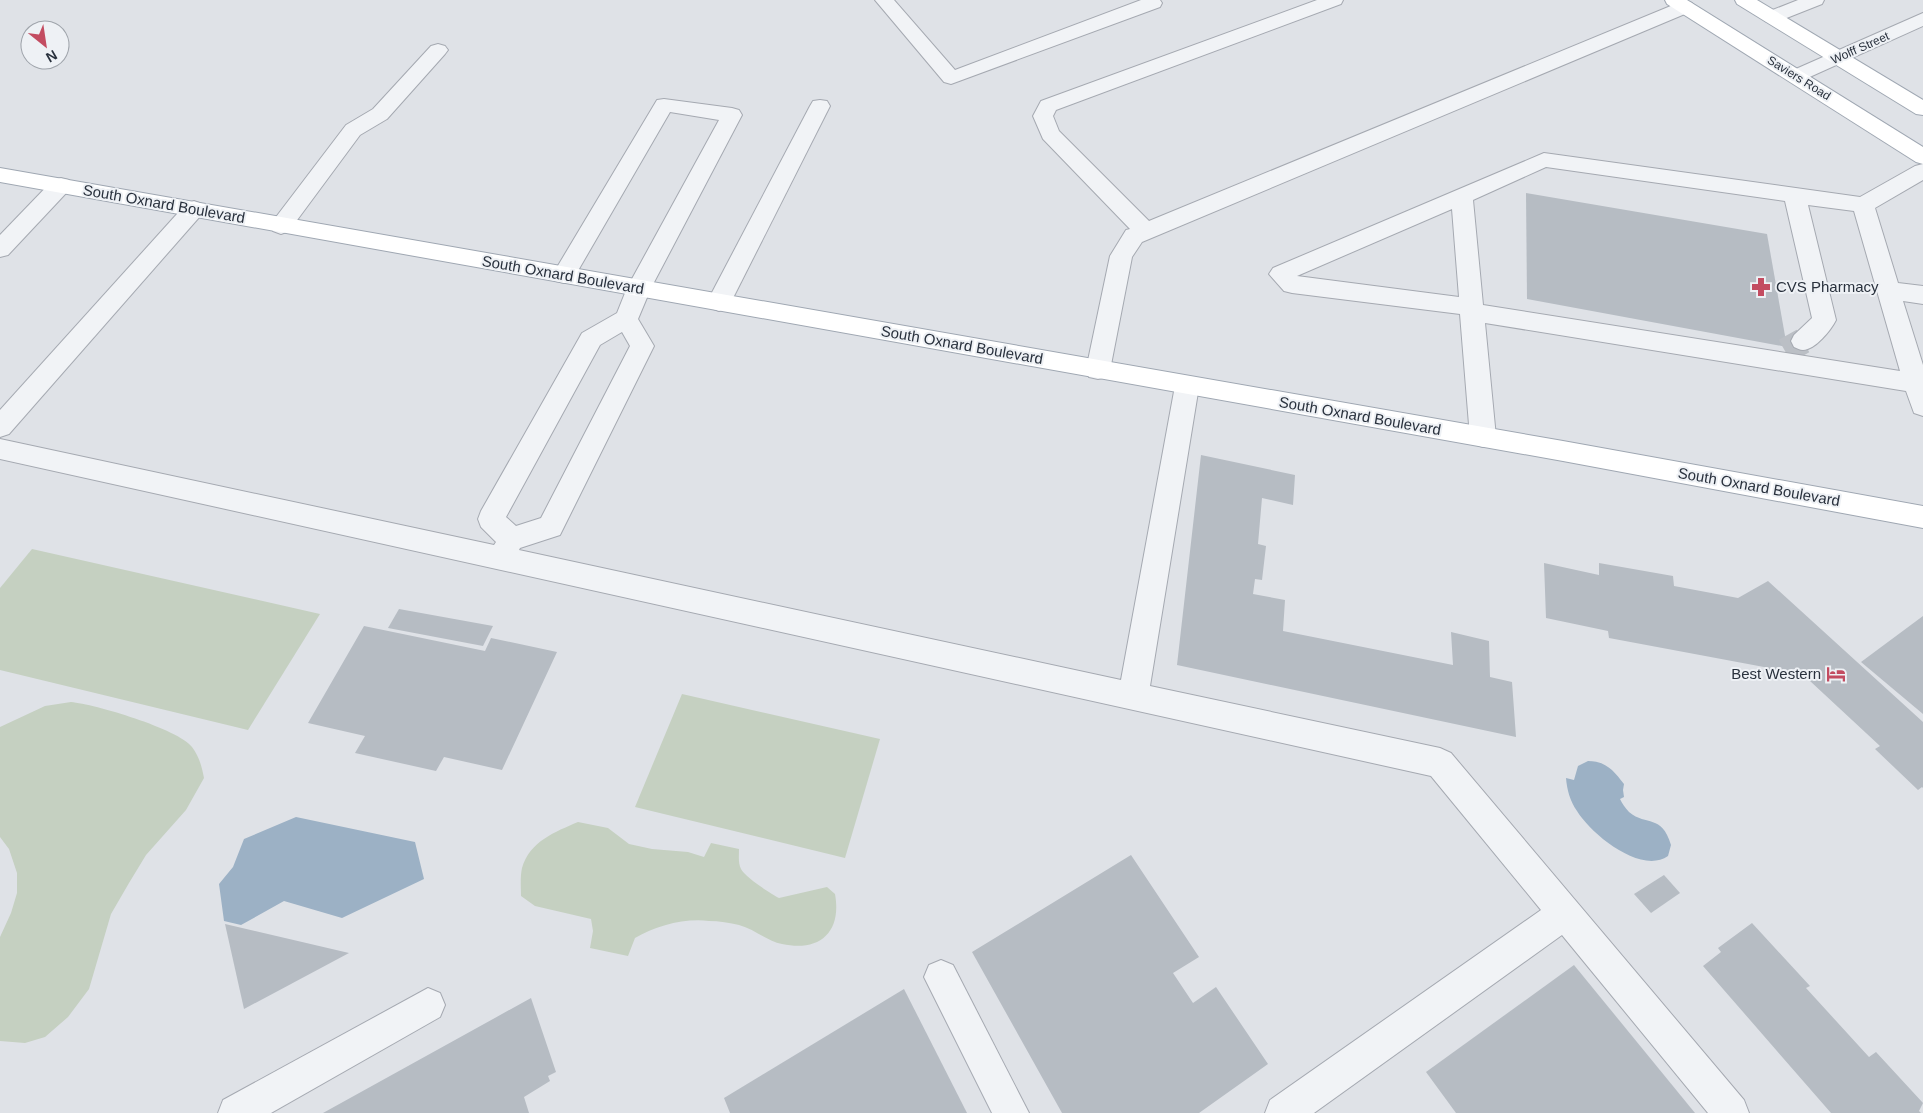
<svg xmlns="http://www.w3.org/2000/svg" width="1923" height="1113" viewBox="0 0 1923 1113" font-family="Helvetica,sans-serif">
	<rect width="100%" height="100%" fill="#dfe2e7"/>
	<g fill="#c5d0c1">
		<polygon points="32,549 320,614 248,730 0,670 0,588"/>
		<polygon points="682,694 880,739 845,858 635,807"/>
		<path d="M71,702C94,704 179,729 192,747C199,756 202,767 204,778L186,810L146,855L129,883L111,914L89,989L68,1017L45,1037L25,1043L0,1041V937L11,913L17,893V873L9,849L0,837V727L45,706Z"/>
		<path d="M578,822L608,828L629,844L652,849L688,852L704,857L711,843L739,849C739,856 738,863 741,869C746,878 770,893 779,898L827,887L835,894C842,933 819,952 782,944C767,941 754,929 739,925C730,923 719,921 709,921C684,918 656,926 635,938L628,956L590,948L593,931L591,919L535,906L521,896C521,888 520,877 522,868C530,841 555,832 578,822Z"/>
	</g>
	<g fill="#9cb1c5">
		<path d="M1588,761C1606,761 1614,771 1624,784L1623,790L1624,797L1620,799C1622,803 1625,808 1629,812C1647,827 1661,813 1671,845L1668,856C1641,875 1591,834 1577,811C1570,801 1567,790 1566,778L1574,780L1578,766Z"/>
		<polygon points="296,817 415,842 424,879 342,918 284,901 241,925 224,921 219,884 233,867 244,839"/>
	</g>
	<g fill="#b6bcc3">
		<polygon points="1526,193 1767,234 1787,347 1527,299"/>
		<polygon points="1201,455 1295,475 1293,505 1262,498 1258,544 1266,546 1262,580 1255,579 1253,594 1285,600 1283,631 1453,665 1451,632 1489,641 1490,677 1512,682 1516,737 1177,665"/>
		<polygon points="1544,563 1599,575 1599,563 1673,576 1674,586 1738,598 1768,581 1923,722 1923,788 1922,787 1918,790 1875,749 1880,746 1796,668 1777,680 1764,667 1609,638 1608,631 1546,618"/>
		<polygon points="399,609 493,626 483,646 388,628"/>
		<polygon points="1923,616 1923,714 1861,662"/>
		<polygon points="364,626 485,651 491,638 557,652 502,770 444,757 436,771 355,753 365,736 308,723"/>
		<polygon points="1131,855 1199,957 1173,973 1193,1003 1216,987 1268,1064 1199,1113 1062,1113 972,952"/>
		<polygon points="1664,875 1680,893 1651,913 1634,894"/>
		<polygon points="1752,923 1810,986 1806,988 1869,1057 1876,1052 1923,1103 1919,1111 1921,1113 1831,1113 1703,966 1721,952 1718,948"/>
		<polygon points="225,924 349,953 244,1009"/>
		<polygon points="1574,965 1695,1113 1456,1113 1426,1072"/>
		<polygon points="904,989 967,1113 730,1113 724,1098"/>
		<polygon points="531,998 556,1072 548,1076 550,1081 524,1097 529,1113 323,1113"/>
	</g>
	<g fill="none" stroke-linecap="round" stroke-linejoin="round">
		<polyline stroke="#bbbfc5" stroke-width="26" stroke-dasharray="26 13" stroke-linecap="butt" points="1785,351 1803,341"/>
		<g stroke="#a5a9b1" stroke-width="2">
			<g id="minor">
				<polygon points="875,0 894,0 955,70 1141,0 1160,0 1162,3 1160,7 951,84 944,82"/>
				<polygon points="1317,0 1343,0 1341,4 1056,110 1053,116 1059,131 1149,221 1678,3 1685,1 1692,3 1694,7 1692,11 1142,242 1132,257 1110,370 1107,377 1098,379 1089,377 1086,370 1110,256 1126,230 1130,229 1043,139 1033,116 1041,101"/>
				<polygon points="1798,0 1824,0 1822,4 1779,21 1772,23 1765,21 1763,17 1765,13"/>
				<polygon points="1923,13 1923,26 1803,80 1796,82 1789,80 1786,76 1789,72"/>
				<polygon points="438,44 445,46 448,50 445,54 387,119 360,135 289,231 281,234 273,231 270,226 273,221 346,125 373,109 431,46"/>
				<path d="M664,99L732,108L739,110L742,115L651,288L638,319L654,346L560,535L520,548L519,550L1121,680L1175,386L1178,379L1187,376L1196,379L1199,386L1150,686L1440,748L1451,753L1744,1100L1749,1113H1708L1562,935L1314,1113H1265L1270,1100L1541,910L1431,776L0,459V439L494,545L496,542L481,527L478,519L481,511L582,333L617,313L627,288L719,120L670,112L572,281L564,283L556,281L552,275L556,269L654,105L657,100ZM622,332L630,346L541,518L516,526L506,517L600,345Z"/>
				<polygon points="820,100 827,101 830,106 731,302 727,308 719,311 711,308 707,302 810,106 813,101"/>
				<path d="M1544,153L1860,197L1915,166L1923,164V180L1875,208L1898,283L1923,286V304L1903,301L1923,365V416L1914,413L1906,391L1485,323L1496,437L1492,444L1483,447L1474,444L1470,437L1460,314L1292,293L1284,291L1269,274L1273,268ZM1546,167L1785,201L1812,318L1794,335L1791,341L1794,347C1797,348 1800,350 1803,350C1815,350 1831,330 1836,320L1808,205L1854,211L1900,371L1483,305L1473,200ZM1452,209L1459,297L1297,276Z"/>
				<polygon points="61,178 69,180 72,185 69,190 8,255 0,257 0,235 53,180"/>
				<polygon points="194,201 202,204 205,209 202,214 9,434 0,437 0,410 186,204"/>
				<polygon points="941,960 953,965 1029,1113 992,1113 924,977 929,965"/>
				<polygon points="428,988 440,993 445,1005 440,1017 271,1113 218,1113 223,1100"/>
			</g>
		</g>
		<g stroke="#9fa7b2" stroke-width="2">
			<g id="major">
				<polygon points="1665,0 1687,0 1923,147 1923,164 1916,162 1667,4"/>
				<polygon points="1735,0 1757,0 1923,100 1923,115 1916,114 1737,4"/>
				<polygon points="0,168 1563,441 1923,506 1923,528 1563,461 0,182"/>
			</g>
		</g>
		<use href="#minor" fill="#f1f3f6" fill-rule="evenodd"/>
		<use href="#major" fill="#fff" fill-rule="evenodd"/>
	</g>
	<defs>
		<g id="pharmacy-bare" transform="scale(1.5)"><path d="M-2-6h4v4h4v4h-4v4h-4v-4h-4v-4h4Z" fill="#c34c61" stroke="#eef1f5" stroke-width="2.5" paint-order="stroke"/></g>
		<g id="hotel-bare" transform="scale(1.5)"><path d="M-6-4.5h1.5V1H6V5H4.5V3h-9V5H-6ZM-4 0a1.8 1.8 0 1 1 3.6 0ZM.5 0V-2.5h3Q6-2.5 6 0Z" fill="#c34c61" stroke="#eef1f5" stroke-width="2.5" paint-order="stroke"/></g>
	</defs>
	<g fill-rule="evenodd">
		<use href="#pharmacy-bare" x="1761" y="287"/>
		<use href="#hotel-bare" x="1836" y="674"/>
	</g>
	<g text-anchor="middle" stroke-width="4" stroke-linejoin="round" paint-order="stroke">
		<g font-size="12" fill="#29313d" stroke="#eef1f5">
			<text transform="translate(1860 48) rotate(-24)" y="4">Wolff Street</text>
			<text transform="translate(1799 78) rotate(32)" y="4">Saviers Road</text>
		</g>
		<g font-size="15" fill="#29313d" stroke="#eef1f5">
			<text transform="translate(164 204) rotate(10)" y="5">South Oxnard Boulevard</text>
			<text transform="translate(563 275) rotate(10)" y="5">South Oxnard Boulevard</text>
			<text transform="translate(962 345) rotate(10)" y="5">South Oxnard Boulevard</text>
			<text transform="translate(1360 416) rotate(10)" y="5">South Oxnard Boulevard</text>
			<text transform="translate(1759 487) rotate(10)" y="5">South Oxnard Boulevard</text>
		</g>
		<g font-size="15" fill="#29313d" stroke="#eef1f5" text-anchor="start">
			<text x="1776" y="292">CVS Pharmacy</text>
			<text x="1821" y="679" text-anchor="end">Best Western</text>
		</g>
	</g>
	<g transform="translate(45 45) rotate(150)"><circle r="24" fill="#eef1f5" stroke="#9fa4ab"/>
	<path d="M0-4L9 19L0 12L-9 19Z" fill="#c34c61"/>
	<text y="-8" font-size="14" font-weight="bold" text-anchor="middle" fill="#29313d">N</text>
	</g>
</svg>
